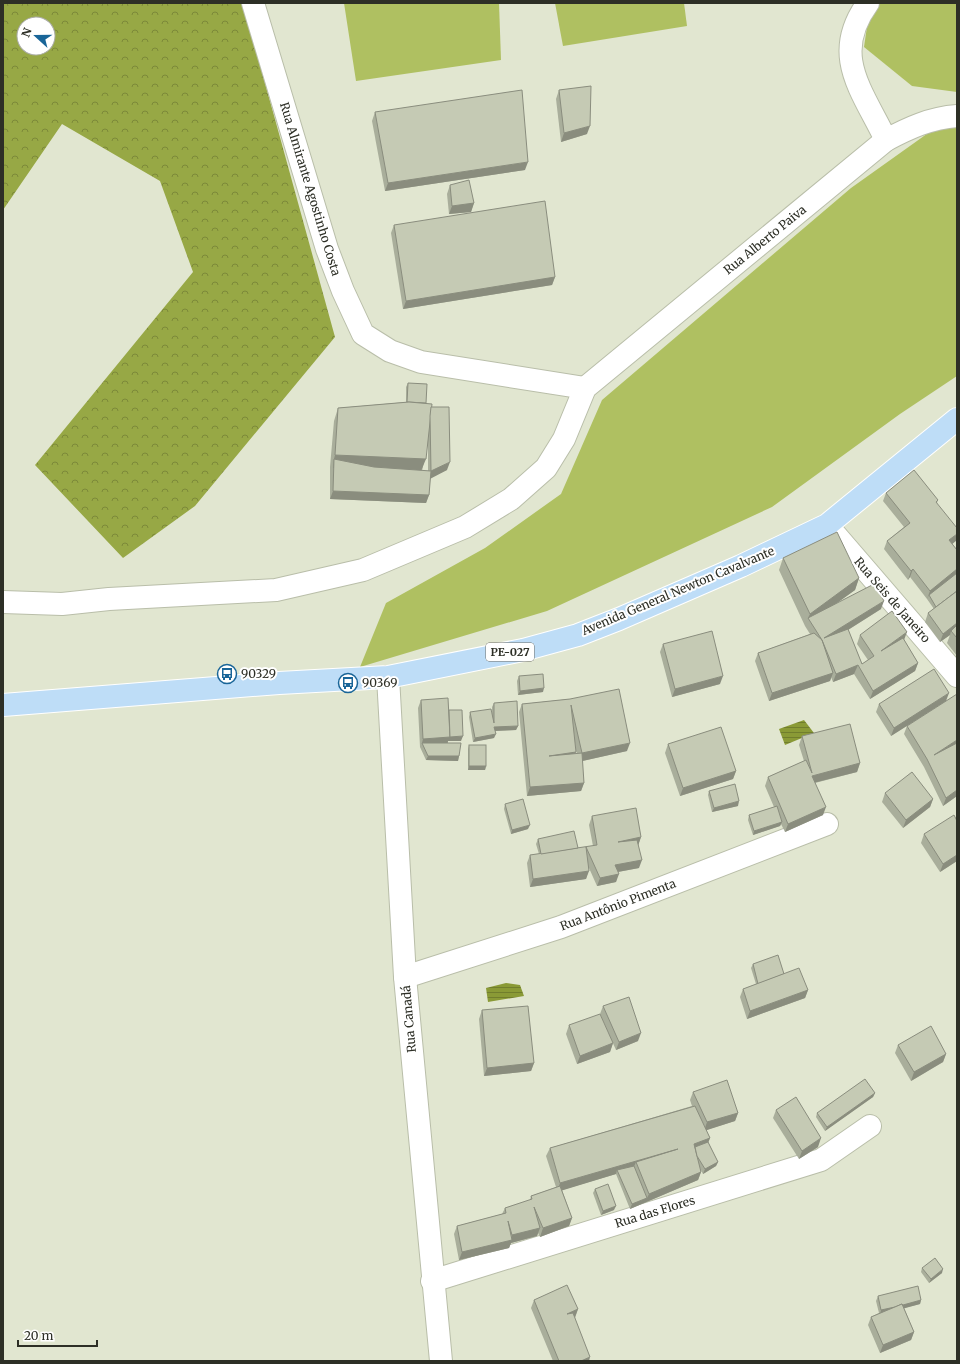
<svg xmlns="http://www.w3.org/2000/svg" width="960" height="1364" viewBox="0 0 960 1364" font-family="Merriweather,serif">
	<defs>
		<pattern id="forest-crowns" width="20" height="18" patternUnits="userSpaceOnUse"><rect width="20" height="18" fill="#97a845"/><path d="M2 6a3 3 0 1 1 6 0M12 15a3 3 0 1 1 6 0" fill="none" stroke="#7c8939"/></pattern>
		<pattern id="water-rules" width="6" height="5" patternUnits="userSpaceOnUse"><rect width="6" height="5" fill="#8a9a36"/><path d="M0 2.5h6" fill="none" stroke="#717e2d"/></pattern>
	</defs>
	<rect width="100%" height="100%" fill="#e1e6d0"/>
	<path fill="url(#forest-crowns)" fill-rule="evenodd" d="M3,3H243L335,337L195,506L123,558L35,465L193,272L160,181L62,124L3,210ZM24,24H48V48H24Z"/>
	<g fill="#afc061">
		<polygon points="344,3 499,3 501,60 356,81"/>
		<polygon points="555,3 684,3 687,26 563,46"/>
		<polygon points="877,3 957,3 957,92 912,86 864,47 868,20"/>
		<polygon points="938,126 957,128 957,376 900,414 772,507 547,611 360,667 386,603 485,548 561,494 602,400 851,188"/>
	</g>
	<g fill="url(#water-rules)">
		<polygon points="804,720 814,733 785,745 779,729"/>
		<polygon points="506,983 520,985 524,996 488,1002 486,988"/>
	</g>
	<g fill="none" stroke-linecap="round" stroke-linejoin="round">
		<g stroke="#b9bea9" stroke-width="24">
			<g id="street">
				<polyline points="253,3 327,249 343,291 363,334 390,351 421,362 585,388"/>
				<path d="M868,3C830,55 862,90 886,140"/>
				<polyline points="827,525 957,676"/>
				<path d="M3,602L62,604L109,599L276,590L363,570L465,527L511,499L546,468L564,439L585,388L886,140C909,128 930,118 957,116"/>
				<polyline points="388,677 405,977 441,1361"/>
				<polyline points="405,977 561,927 827,824"/>
				<polyline points="432,1281 821,1160 870,1126"/>
			</g>
		</g>
		<g stroke="#fff" stroke-width="24">
			<polyline id="primary" points="3,705 279,683 388,677 523,650 578,635 619,619 741,566 827,525 957,419"/>
		</g>
		<use href="#street" stroke="#fff" stroke-width="22"/>
		<use href="#primary" stroke="#beddf7" stroke-width="22"/>
	</g>
	<g fill="#a9ae9b" fill-rule="evenodd">
		<polygon points="559,90 587,134 561,142 556,99"/>
		<polygon points="375,112 525,170 385,191 372,121"/>
		<polygon points="450,185 474,203 471,212 449,214 447,194"/>
		<polygon points="394,225 555,277 552,285 403,309 391,233"/>
		<path d="M408,383L426,403L431,407L447,470L430,478L429,495L426,503L330,499V467L334,421L338,408L406,402V387ZM428,442V471H422Z"/>
		<polygon points="886,493 938,500 937,503 957,540 952,544 957,550 957,656 947,643 950,635 940,642 925,622 928,613 934,609 927,599 910,577 908,580 884,549 887,541 904,527 883,501"/>
		<polygon points="783,558 859,578 855,590 835,604 881,609 848,630 862,664 868,660 857,644 860,635 904,640 918,663 915,671 870,699 854,674 833,682 831,677 830,681 769,701 755,661 758,653 810,634 805,626 779,570"/>
		<polygon points="663,644 720,684 672,697 660,652"/>
		<polygon points="519,676 543,692 518,695 517,681"/>
		<path d="M570,699L627,751L582,761L584,783L581,791L527,796L519,712L522,704ZM575,747L577,754H575Z"/>
		<polygon points="421,700 449,710 461,741 448,741 448,743 459,756 458,761 426,760 420,747 418,708"/>
		<polygon points="946,701 891,736 876,712 879,704"/>
		<polygon points="494,703 518,726 516,730 495,731 494,738 473,742 469,717 470,712 492,714 492,707"/>
		<polygon points="907,726 957,796 943,806 924,767 904,734"/>
		<polygon points="802,736 860,763 857,772 815,783 823,815 785,832 781,824 780,826 753,835 748,820 749,815 774,807 765,786 768,777 804,761 799,745"/>
		<polygon points="668,744 736,771 733,779 680,796 665,753"/>
		<polygon points="469,745 486,766 485,770 468,770 468,749"/>
		<polygon points="709,791 738,806 712,812 708,795"/>
		<polygon points="885,793 933,799 930,807 903,828 882,802"/>
		<polygon points="505,804 528,829 511,834 504,809"/>
		<polygon points="592,816 641,837 638,845 639,868 618,872 616,882 597,886 589,868 586,879 530,887 527,863 530,855 539,854 536,844 538,839 578,848 593,846 589,825"/>
		<polygon points="957,821 957,861 940,872 921,843 924,834"/>
		<polygon points="753,964 784,974 808,990 805,998 747,1019 740,997 743,989 756,984 751,968"/>
		<polygon points="603,1006 638,1041 616,1050 600,1014"/>
		<polygon points="482,1010 534,1063 531,1071 484,1076 479,1019"/>
		<polygon points="569,1025 613,1043 610,1052 577,1064 566,1034"/>
		<polygon points="898,1045 946,1054 943,1062 911,1081 895,1053"/>
		<polygon points="693,1092 738,1113 735,1121 706,1130 710,1138 708,1142 718,1162 716,1166 703,1174 700,1168 701,1172 698,1180 630,1209 616,1174 562,1190 572,1218 569,1226 540,1237 538,1233 537,1236 511,1243 509,1248 459,1260 454,1234 457,1226 502,1214 505,1208 530,1200 531,1196 556,1187 546,1156 550,1148 692,1106 690,1100"/>
		<polygon points="875,1093 873,1097 825,1131 816,1117 817,1113"/>
		<polygon points="776,1110 818,1147 799,1159 773,1118"/>
		<polygon points="595,1189 614,1210 601,1215 593,1193"/>
		<polygon points="922,1268 942,1273 929,1283 921,1272"/>
		<polygon points="878,1296 921,1300 920,1304 904,1308 914,1332 911,1340 880,1353 868,1325 871,1317 879,1313 876,1301"/>
		<polygon points="534,1300 578,1309 575,1318 589,1361 553,1361 531,1308"/>
	</g>
	<g fill="#8a8d7e">
		<polygon points="590,126 587,134 561,142 564,133"/>
		<polygon points="528,162 525,170 385,191 388,183"/>
		<polygon points="474,203 471,212 449,214 452,206"/>
		<polygon points="555,277 552,285 403,309 406,301"/>
		<polygon points="335,455 426,459 421,471 333,468 334,459"/>
		<polygon points="450,462 447,470 428,480 431,471"/>
		<polygon points="333,491 429,495 426,503 330,499"/>
		<polygon points="957,534 957,540 946,549 949,540"/>
		<polygon points="913,569 910,577 908,580 911,571"/>
		<polygon points="957,569 957,575 929,595 927,599 930,591"/>
		<polygon points="859,578 855,590 811,622 808,618 810,614"/>
		<polygon points="884,601 881,609 824,645 824,638"/>
		<polygon points="957,623 957,629 951,631 950,635 940,642 943,634"/>
		<polygon points="907,632 904,640 881,651"/>
		<polygon points="918,663 915,671 870,699 873,691"/>
		<polygon points="858,665 854,674 833,682 836,674"/>
		<polygon points="833,673 830,681 769,701 772,693"/>
		<polygon points="723,676 720,684 672,697 675,689"/>
		<polygon points="544,688 543,692 518,695 520,691"/>
		<polygon points="949,693 946,701 891,736 894,728"/>
		<polygon points="518,726 516,730 493,731 494,727"/>
		<polygon points="496,734 494,738 473,742 475,738"/>
		<polygon points="463,736 461,741 448,741 447,745 422,743 423,739"/>
		<polygon points="957,740 957,746 934,755"/>
		<polygon points="630,743 627,751 578,762 582,753"/>
		<polygon points="576,752 573,760 549,756"/>
		<polygon points="428,756 459,756 458,761 426,760"/>
		<polygon points="860,763 857,772 809,784 812,776"/>
		<polygon points="469,766 486,766 485,770 468,770"/>
		<polygon points="736,771 733,779 680,796 683,788"/>
		<polygon points="584,783 581,791 527,796 530,787"/>
		<polygon points="957,790 957,796 943,806 946,798"/>
		<polygon points="933,799 930,807 903,828 906,820"/>
		<polygon points="739,801 738,806 712,812 714,808"/>
		<polygon points="826,807 823,815 785,832 788,824"/>
		<polygon points="782,822 780,826 753,835 754,831"/>
		<polygon points="530,825 528,829 511,834 512,830"/>
		<polygon points="641,837 638,846 618,842"/>
		<polygon points="957,855 957,861 940,872 943,864"/>
		<polygon points="642,860 639,868 612,873 615,865"/>
		<polygon points="589,871 586,879 530,887 533,879"/>
		<polygon points="619,874 616,882 597,886 600,878"/>
		<polygon points="808,990 805,998 747,1019 750,1011"/>
		<polygon points="641,1033 638,1041 616,1050 619,1042"/>
		<polygon points="613,1043 610,1052 577,1064 580,1056"/>
		<polygon points="946,1054 943,1062 911,1081 914,1072"/>
		<polygon points="534,1063 531,1071 484,1076 487,1068"/>
		<polygon points="875,1093 873,1097 825,1131 827,1127"/>
		<polygon points="738,1113 735,1121 704,1131 707,1122"/>
		<polygon points="710,1138 707,1146 694,1151 694,1144"/>
		<polygon points="821,1138 818,1147 799,1159 802,1151"/>
		<polygon points="678,1149 636,1162 633,1169 617,1170 616,1174 557,1192 560,1183"/>
		<polygon points="718,1162 716,1166 703,1174 705,1169"/>
		<polygon points="701,1172 698,1180 630,1209 632,1204 647,1198 649,1194"/>
		<polygon points="616,1206 614,1210 601,1215 603,1211"/>
		<polygon points="572,1218 569,1226 540,1237 543,1228"/>
		<polygon points="540,1228 537,1236 511,1243 509,1248 459,1260 462,1252 511,1240 512,1235"/>
		<polygon points="943,1269 942,1273 929,1283 931,1279"/>
		<polygon points="921,1300 920,1304 880,1315 881,1310"/>
		<polygon points="578,1309 575,1317 564,1323 567,1314"/>
		<polygon points="914,1332 911,1340 880,1353 883,1345"/>
		<polygon points="590,1357 589,1361 581,1361"/>
	</g>
	<g fill="#c5cab4" stroke="#8a8d7e" fill-rule="evenodd">
		<polygon points="591,86 590,126 564,133 559,90"/>
		<polygon points="522,90 528,162 388,183 375,112"/>
		<polygon points="469,180 474,203 452,206 450,185"/>
		<polygon points="545,201 555,277 406,301 394,225"/>
		<polygon points="408,383 427,384 426,403 407,402"/>
		<polygon points="409,402 432,404 426,459 335,455 338,408"/>
		<polygon points="431,407 449,407 450,462 431,471 430,416"/>
		<polygon points="334,459 374,467 431,471 429,495 333,491"/>
		<polygon points="914,470 938,500 936,502 957,528 957,534 949,540 957,550 957,569 930,591 913,569 911,571 887,541 910,523 886,493"/>
		<polygon points="837,532 859,578 810,614 783,558"/>
		<polygon points="957,573 957,591 936,607 929,595"/>
		<polygon points="874,584 884,601 824,638 848,629 862,664 874,656 860,635 892,611 907,632 881,651 903,638 918,663 873,691 858,665 836,674 822,640 833,673 772,693 758,653 814,633 822,640 808,618"/>
		<polygon points="957,591 957,623 943,634 928,613"/>
		<polygon points="957,625 957,638 951,631"/>
		<polygon points="712,631 723,676 675,689 663,644"/>
		<polygon points="934,669 949,693 894,728 879,704"/>
		<polygon points="543,674 544,688 520,691 519,676"/>
		<path d="M619,689L630,743L582,753L584,783L530,787L522,704L570,699ZM571,705L582,753L549,756L576,752Z"/>
		<polygon points="957,694 957,740 934,755 957,743 957,790 946,798 927,759 907,726"/>
		<polygon points="448,698 450,737 423,739 421,700"/>
		<polygon points="517,701 518,726 494,727 496,734 475,738 470,712 491,709 494,723 494,703"/>
		<polygon points="449,710 462,710 463,736 450,737"/>
		<polygon points="850,724 860,763 812,776 826,807 788,824 768,777 806,760 812,773 802,736"/>
		<polygon points="721,727 736,771 683,788 668,744"/>
		<polygon points="422,743 461,743 459,756 428,756"/>
		<rect x="469" y="745" width="17" height="21"/>
		<polygon points="912,772 933,799 906,820 885,793"/>
		<polygon points="735,784 739,801 714,808 709,791"/>
		<polygon points="523,799 530,825 512,830 505,804"/>
		<polygon points="777,806 782,822 754,831 749,815"/>
		<polygon points="636,808 641,837 618,842 637,840 642,860 615,865 619,874 600,878 586,847 589,871 533,879 530,855 597,845 592,816"/>
		<polygon points="954,815 957,821 957,855 943,864 924,834"/>
		<polygon points="574,831 578,848 541,854 538,839"/>
		<polygon points="778,955 784,974 758,984 753,964"/>
		<polygon points="799,968 808,990 750,1011 743,989"/>
		<polygon points="629,997 641,1033 619,1042 603,1006"/>
		<polygon points="528,1006 534,1063 487,1068 482,1010"/>
		<polygon points="600,1014 613,1043 580,1056 569,1025"/>
		<polygon points="931,1026 946,1054 914,1072 898,1045"/>
		<polygon points="865,1079 875,1093 827,1127 817,1113"/>
		<polygon points="727,1080 738,1113 707,1122 693,1092"/>
		<polygon points="796,1097 821,1138 802,1151 776,1110"/>
		<polygon points="695,1106 710,1138 694,1144 701,1172 649,1194 636,1162 678,1149 560,1183 550,1148"/>
		<polygon points="708,1142 718,1162 705,1169 697,1156 695,1147"/>
		<polygon points="634,1166 647,1198 632,1204 617,1170"/>
		<polygon points="608,1184 616,1206 603,1211 595,1189"/>
		<polygon points="560,1186 572,1218 543,1228 534,1207 540,1228 512,1235 508,1221 512,1240 462,1252 457,1226 506,1213 505,1208 532,1199 531,1196"/>
		<polygon points="935,1258 943,1269 931,1279 922,1268"/>
		<polygon points="567,1285 578,1309 567,1314 573,1313 590,1357 581,1361 559,1361 534,1300"/>
		<polygon points="918,1286 921,1300 903,1305 902,1304 895,1307 881,1310 878,1296"/>
		<polygon points="902,1304 914,1332 883,1345 871,1317"/>
	</g>
	<defs>
		<g id="bus-ring" transform="scale(1)"><circle r="9.5" fill="#fff" stroke="#196598" stroke-width="1.5"/><path d="M-5-6H5V4H4V6H2V4H-2V6H-4V4H-5ZM-3.5-4V0h7V-4ZM-3.5 1.2v1.5H-2V1.2ZM2 1.2v1.5H3.5V1.2Z" fill="#196598"/></g>
	</defs>
	<g fill-rule="evenodd">
		<use href="#bus-ring" x="227" y="674"/>
		<use href="#bus-ring" x="348" y="683"/>
	</g>
	<g text-anchor="middle" stroke-width="4" stroke-linejoin="round" paint-order="stroke">
		<rect fill="#fff" stroke="#6c6d67" stroke-width="1" x="486" y="643" width="48" height="18" rx="3"/>
		<g font-size="11" font-weight="bold" fill="#2d2f26">
			<text x="510" y="656">PE-027</text>
		</g>
		<g font-size="12" fill="#2d2f26" stroke="#fff">
			<text transform="translate(310 189) rotate(73)" y="4">Rua Almirante Agostinho Costa</text>
			<text transform="translate(765 240) rotate(-39)" y="4">Rua Alberto Paiva</text>
			<text transform="translate(678 591) rotate(-23)" y="4">Avenida General Newton Cavalvante</text>
			<text transform="translate(892 600) rotate(49)" y="4">Rua Seis de Janeiro</text>
			<text transform="translate(618 905) rotate(-21)" y="4">Rua Antônio Pimenta</text>
			<text transform="translate(409 1019) rotate(-95)" y="4">Rua Canadá</text>
			<text transform="translate(655 1212) rotate(-17)" y="4">Rua das Flores</text>
		</g>
		<g font-size="12" fill="#2d2f26" stroke="#fff" text-anchor="start">
			<text x="241" y="678">90329</text>
			<text x="362" y="687">90369</text>
		</g>
	</g>
	<rect width="960" height="1364" fill="none" stroke="#2d2f26" stroke-width="8"/>
	<g transform="translate(36 36) rotate(291)"><circle r="19" fill="#ffffff" stroke="#abaca8"/>
	<path d="M0-3L7 15L0 10L-7 15Z" fill="#196598"/>
	<text y="-6" font-size="11" font-weight="bold" text-anchor="middle" fill="#2d2f26">N</text>
	</g>
	<path d="M18 1340v6h79v-6" fill="none" stroke="#2d2f26" stroke-width="2"/>
	<text x="24" y="1340" font-size="12" fill="#2d2f26" stroke="#ffffff" stroke-width="3" paint-order="stroke">20 m</text>
</svg>
